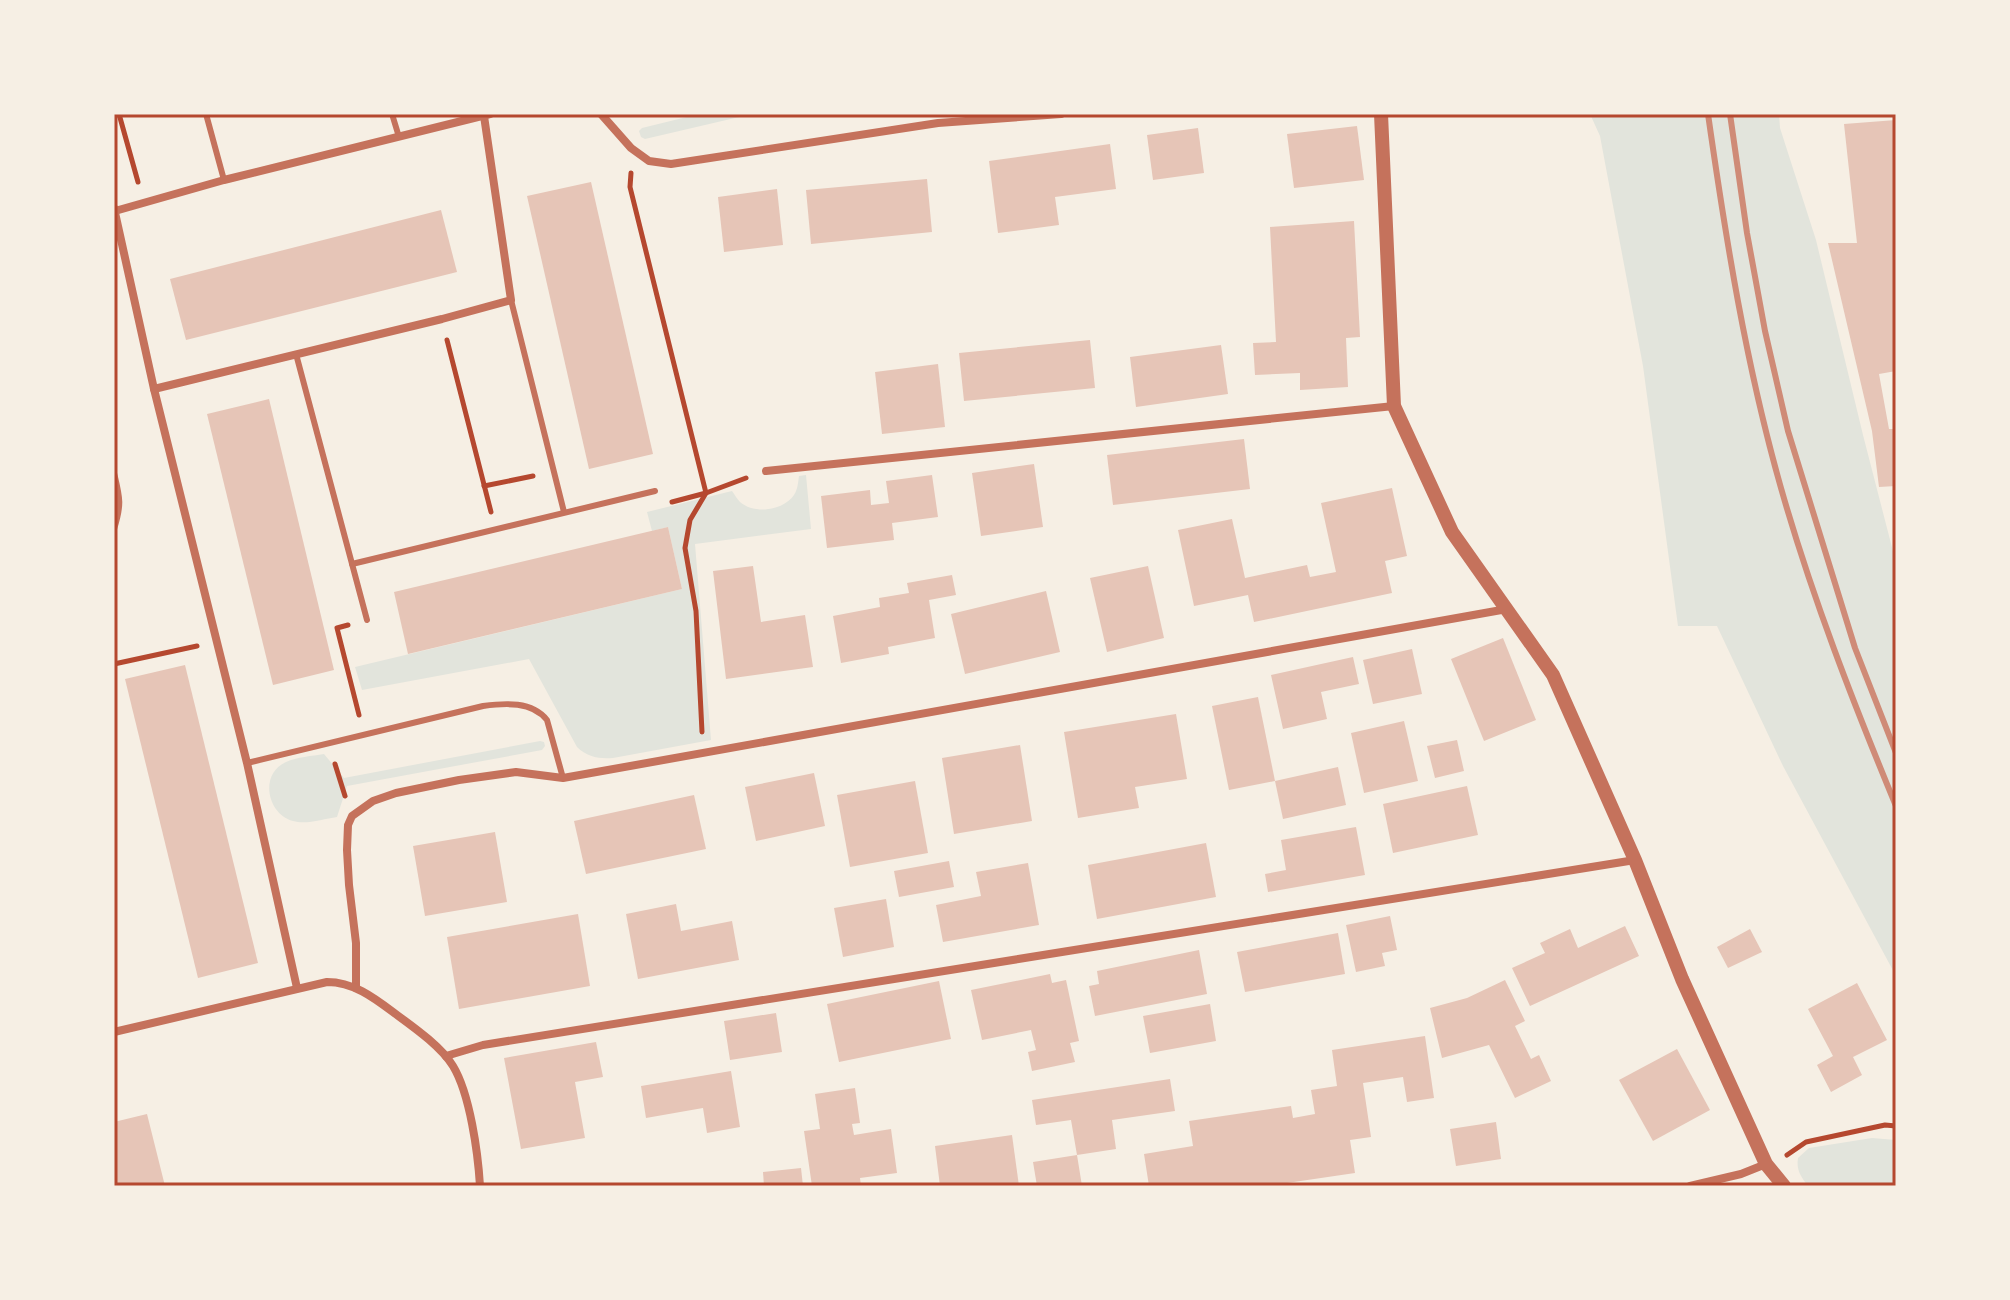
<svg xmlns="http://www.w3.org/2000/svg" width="2010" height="1300" viewBox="0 0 2010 1300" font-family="'Exo 2',sans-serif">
	<rect width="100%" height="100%" fill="#f6efe4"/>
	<g fill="#e2e4dc">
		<polygon points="699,114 752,114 645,139 641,137 639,131 642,128"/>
		<polygon points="1590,114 1779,114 1780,128 1816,240 1863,435 1896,563 1896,976 1783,766 1717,626 1678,626 1643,366 1600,136"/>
		<path d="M806,475L811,529L695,544L711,740L613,758C599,759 587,757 577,747L529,659L362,690L355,667L682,589L668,527L652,531L647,512L732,491C735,495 737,499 740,502C755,515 784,510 794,495C798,489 798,482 799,476Z"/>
		<path d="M540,741L544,742L545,746L542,750L347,786L337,817C323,819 306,825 293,821C267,814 259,774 286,762C297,757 312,756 324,754L344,778Z"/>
		<path d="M1872,1138L1896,1140V1186H1808C1801,1177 1796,1170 1798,1158L1809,1148Z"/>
	</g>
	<g fill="#e6c5b7">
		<polygon points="1896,120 1896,371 1879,374 1889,429 1896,429 1896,486 1879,487 1872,431 1828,243 1857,243 1844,124"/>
		<polygon points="1357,126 1364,180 1294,188 1287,134"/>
		<polygon points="1198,128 1204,173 1153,180 1147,135"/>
		<polygon points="1110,144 1116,189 1055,197 1059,225 998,233 989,161"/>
		<polygon points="927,179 932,232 811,244 806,190"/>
		<polygon points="591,182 653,454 589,469 527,196"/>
		<polygon points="777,189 783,245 724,252 718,197"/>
		<polygon points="441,210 457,272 186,340 170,279"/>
		<polygon points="1354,221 1360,337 1346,338 1348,387 1300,390 1300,373 1255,375 1253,343 1276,342 1270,227"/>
		<polygon points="1090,340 1095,388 964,401 959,353"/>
		<polygon points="1221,345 1228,394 1136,407 1130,357"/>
		<polygon points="938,364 945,427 882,434 875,372"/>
		<polygon points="269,399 334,670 273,685 207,414"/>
		<polygon points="1244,439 1250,489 1113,505 1107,455"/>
		<polygon points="1034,464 1043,527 981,536 972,473"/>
		<polygon points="932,475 938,517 892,523 894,540 827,548 821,496 870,490 871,505 889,503 886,481"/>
		<polygon points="1392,488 1407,556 1385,561 1392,593 1254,622 1248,595 1194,606 1178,530 1232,519 1245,578 1307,565 1310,577 1336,572 1321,503"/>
		<polygon points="668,527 682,589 408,654 394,592"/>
		<polygon points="753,566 761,622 805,615 813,667 726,679 713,571"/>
		<polygon points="1148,566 1164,638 1107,652 1090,578"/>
		<polygon points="952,575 956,595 929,600 935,638 888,647 889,654 841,663 833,616 880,607 879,598 909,593 907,583"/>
		<polygon points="1046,591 1060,652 965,674 951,614"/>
		<polygon points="1503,638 1536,720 1484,741 1451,659"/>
		<polygon points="1412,649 1422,694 1373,704 1363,660"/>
		<polygon points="1353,657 1359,684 1321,692 1327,719 1283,729 1271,675"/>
		<polygon points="185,665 258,963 198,978 125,679"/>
		<polygon points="1258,697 1275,781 1229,790 1212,706"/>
		<polygon points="1176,714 1187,779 1135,787 1139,808 1078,818 1064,732"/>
		<polygon points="1404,721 1418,781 1364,793 1351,733"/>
		<polygon points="1457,740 1464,771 1435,778 1427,746"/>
		<polygon points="1020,745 1032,821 954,834 942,758"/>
		<polygon points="1338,767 1346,805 1283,819 1275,781"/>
		<polygon points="814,773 825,826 756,841 745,787"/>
		<polygon points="915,781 928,853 850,867 837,795"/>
		<polygon points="1467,786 1478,835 1393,853 1383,804"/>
		<polygon points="694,795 706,849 586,874 574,821"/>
		<polygon points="1356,827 1365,875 1268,892 1265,874 1286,870 1281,840"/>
		<polygon points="495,832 507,902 425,916 413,846"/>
		<polygon points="1206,843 1216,897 1097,919 1088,865"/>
		<polygon points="949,861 954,887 899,897 894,871"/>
		<polygon points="1028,863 1039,925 943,942 936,905 981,896 976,872"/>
		<polygon points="886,899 894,947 843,957 834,908"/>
		<polygon points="676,904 681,931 732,921 739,960 638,979 626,914"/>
		<polygon points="578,914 590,986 459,1009 447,937"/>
		<polygon points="1390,916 1397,950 1382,953 1385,966 1356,972 1346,925"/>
		<polygon points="1625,926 1639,956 1530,1006 1512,968 1545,953 1540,943 1570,929 1578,948"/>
		<polygon points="1750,929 1762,952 1728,968 1717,947"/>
		<polygon points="1338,933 1345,974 1245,992 1237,952"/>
		<polygon points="1199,950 1207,994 1095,1016 1089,986 1099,984 1097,971"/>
		<polygon points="1050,974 1052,983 1066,980 1079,1041 1070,1043 1075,1062 1032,1071 1028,1052 1036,1050 1031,1030 982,1040 971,990"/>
		<polygon points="1505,980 1525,1021 1515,1026 1531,1059 1539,1055 1551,1081 1515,1098 1489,1045 1442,1058 1430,1008 1467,998"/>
		<polygon points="939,981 951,1039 839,1062 827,1004"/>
		<polygon points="1857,983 1887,1040 1853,1057 1862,1075 1831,1092 1817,1065 1833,1056 1808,1009"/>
		<polygon points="1210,1004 1216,1041 1150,1053 1143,1016"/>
		<polygon points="776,1013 782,1052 730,1060 724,1021"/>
		<polygon points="1425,1036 1434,1098 1407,1102 1403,1077 1363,1083 1371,1137 1350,1140 1355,1173 1266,1186 1149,1186 1144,1154 1193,1146 1189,1121 1291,1106 1293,1118 1315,1114 1311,1090 1337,1086 1332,1050"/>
		<polygon points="596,1042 603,1077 575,1082 585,1138 521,1149 504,1058"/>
		<polygon points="1677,1049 1710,1110 1653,1141 1619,1080"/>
		<polygon points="731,1071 740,1127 707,1133 703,1108 646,1118 641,1086"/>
		<polygon points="1170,1079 1175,1111 1112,1120 1116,1149 1077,1155 1082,1186 1037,1186 1033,1162 1077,1155 1071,1120 1036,1125 1032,1100"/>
		<polygon points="855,1088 860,1123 852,1124 854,1135 891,1129 897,1173 860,1178 861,1186 812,1186 804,1131 820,1129 815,1094"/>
		<polygon points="147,1114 165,1186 114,1186 114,1122"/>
		<polygon points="1496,1122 1501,1159 1456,1166 1450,1129"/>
		<polygon points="1012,1135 1019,1186 940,1186 935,1146"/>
		<polygon points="801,1168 803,1186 764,1186 763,1172"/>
	</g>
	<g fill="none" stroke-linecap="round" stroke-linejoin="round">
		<g stroke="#b5482f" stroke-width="5">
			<polyline points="119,114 138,182"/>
			<polyline points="631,173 630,187 706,493 690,520 685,548 696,611 702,732"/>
			<polyline points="447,340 491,512"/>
			<polyline points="484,486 533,476"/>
			<polyline points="672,502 706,493 746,478"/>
			<polyline points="348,625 337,628 359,715"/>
			<polyline points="114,664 197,646"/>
			<polyline points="335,764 345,796"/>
			<polyline points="1787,1155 1806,1142 1885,1125 1896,1126"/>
		</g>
		<g stroke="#c5725c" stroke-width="6">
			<polyline points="206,114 224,180"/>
			<polyline points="392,114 399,137"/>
			<polyline points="511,300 564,512"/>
			<polyline points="296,354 367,620"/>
			<path d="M114,473C120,498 122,504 114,529"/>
			<polyline points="352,564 655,491"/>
			<path d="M247,763L483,706C505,703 532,701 547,720L563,778"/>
		</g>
		<g stroke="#c5725c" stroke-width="8">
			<polyline points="601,114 631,148 649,161 671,164 938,123 1061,114"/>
			<polyline points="114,208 154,389 247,763 297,988"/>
			<polyline points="115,211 224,180 490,114"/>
			<polyline points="154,389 442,319 511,300 484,116"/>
			<polyline points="766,471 1394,406"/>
			<polyline points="356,988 356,943 349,885 347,850 348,825 352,816 373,801 396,793 459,780 516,772 563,778 1507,609"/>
			<path d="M114,1032L327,982C353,982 373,997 393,1012C412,1026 441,1046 453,1066C470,1094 478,1153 480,1186"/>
			<polyline points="446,1056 483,1045 1635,860"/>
			<polyline points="1690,1186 1741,1174 1766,1164"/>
		</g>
		<polyline stroke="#c5725c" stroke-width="14" points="1381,114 1394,406 1452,532 1553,675 1635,860 1682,979 1766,1164 1784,1186"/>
		<g stroke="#cf8b77" stroke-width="6">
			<path d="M1708,114C1726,240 1746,365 1781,488C1812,597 1853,702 1896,806"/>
			<polyline points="1730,114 1747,233 1765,331 1788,431 1855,648 1896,753"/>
		</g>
	</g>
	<rect width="2010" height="1300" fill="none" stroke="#f6efe4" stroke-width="232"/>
	<rect x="116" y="116" width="1778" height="1068" fill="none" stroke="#b5482f" stroke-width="3"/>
</svg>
